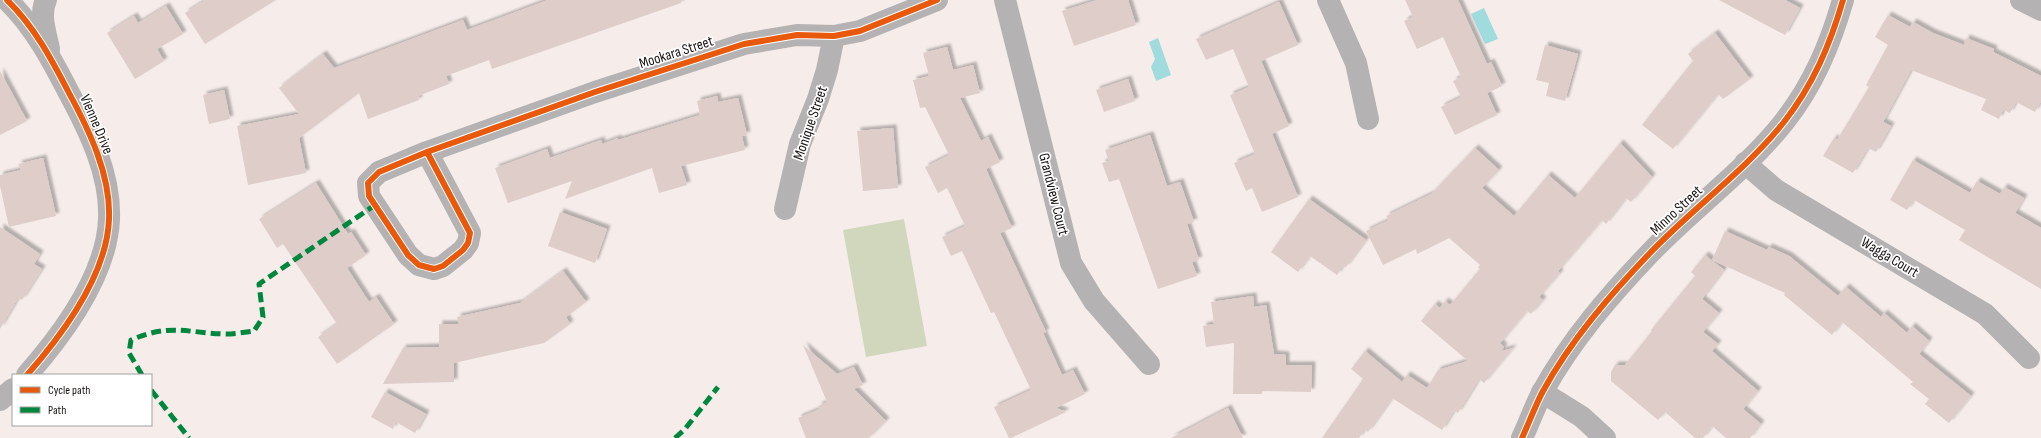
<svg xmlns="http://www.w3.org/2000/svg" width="2041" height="438" viewBox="0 0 2041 438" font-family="'Sofia Sans Condensed',sans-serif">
	<defs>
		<filter id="shadow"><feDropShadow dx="3.5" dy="-3.5" stdDeviation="1" flood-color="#0004"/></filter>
	</defs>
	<rect width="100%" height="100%" fill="#f6edea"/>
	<polygon fill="#d1d7bd" points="904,219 927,346 866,357 843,230"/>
	<g fill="#a0dbdd">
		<polygon points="1484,8 1498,39 1485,44 1471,14"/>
		<polygon points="1158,38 1171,75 1156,81 1151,67 1155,59 1149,42"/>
	</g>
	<g fill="#dfcdca" filter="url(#shadow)">
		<polygon points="205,0 276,0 205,44 185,13"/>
		<polygon points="548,0 681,0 681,3 492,69 489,60 446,76 449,84 418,96 419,100 368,119 359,93 299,138 306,173 248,185 237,126 299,114 279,88 323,54 334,68 463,20 467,30"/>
		<polygon points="1097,0 1128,0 1136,25 1074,46 1062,11"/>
		<polygon points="1405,0 1458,0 1487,64 1491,62 1502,86 1487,93 1497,115 1455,135 1441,107 1461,97 1453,81 1461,77 1443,37 1417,49 1404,21 1413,17"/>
		<polygon points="1719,0 1785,0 1800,8 1785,35"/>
		<polygon points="1279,2 1298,45 1261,61 1289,126 1272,134 1298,197 1262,212 1252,188 1246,191 1234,163 1255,154 1230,95 1249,87 1233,49 1206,60 1196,39"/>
		<polygon points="166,6 183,34 157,49 164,61 135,79 107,33 134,16 138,23"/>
		<polygon points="1888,15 1910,27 1913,22 1933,33 1964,45 1966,38 1994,49 1993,52 2041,76 2041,101 2035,112 2016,102 2010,113 2003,110 1999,119 1981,110 1986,99 1911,70 1883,122 1891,126 1876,152 1868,148 1853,173 1823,156 1834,138 1837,140 1869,87 1866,85 1888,45 1875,37"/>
		<polygon points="1715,33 1750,79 1723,99 1718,94 1673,149 1642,125 1693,61 1688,54"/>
		<polygon points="1545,45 1578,54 1565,101 1546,96 1549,83 1536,80"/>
		<polygon points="947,47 953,70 973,65 980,93 960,98 981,141 988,137 1000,162 986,169 1012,228 1000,233 1046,332 1043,333 1062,375 1073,370 1085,394 1056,408 1066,412 1011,438 1009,438 994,407 1031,390 994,312 991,313 962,251 951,256 942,237 965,226 947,188 938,193 925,167 949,155 925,107 920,108 913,80 929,76 923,53"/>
		<polygon points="0,71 27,121 0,135"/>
		<polygon points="1128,79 1135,101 1104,112 1096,90"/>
		<polygon points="224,90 230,119 209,124 203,95"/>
		<polygon points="717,96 718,102 738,98 747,135 742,136 745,150 681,166 687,185 659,193 652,168 565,199 572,181 508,203 495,168 547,149 550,158 601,140 602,144 618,138 618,140 700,115 697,101"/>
		<polygon points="893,128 898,188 863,191 857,131"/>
		<polygon points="1150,135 1167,186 1180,182 1194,222 1187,224 1199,260 1192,262 1197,276 1158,289 1119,179 1109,182 1102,163 1109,161 1105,150"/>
		<polygon points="1620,143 1652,177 1631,202 1626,198 1606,224 1602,220 1558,271 1560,273 1539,297 1543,300 1531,314 1527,311 1500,343 1504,347 1501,351 1513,348 1484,383 1479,379 1458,413 1454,411 1442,430 1392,398 1368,432 1365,429 1359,438 1322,438 1363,379 1351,369 1365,351 1402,382 1407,375 1427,388 1438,370 1468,361 1421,321 1435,304 1440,308 1445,301 1450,305 1480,269 1478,267 1480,265 1449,238 1417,254 1416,249 1383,265 1366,231 1389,220 1386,216 1431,194 1475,148 1499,170 1482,188 1514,216 1548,175 1575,198"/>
		<polygon points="43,158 56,216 9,227 0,186 0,175 21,170 18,164"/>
		<polygon points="1913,160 1970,193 1977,181 2000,194 2004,187 2024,198 2015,213 2041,228 2041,289 1959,240 1965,230 1914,200 1907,210 1890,200"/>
		<polygon points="316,183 348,234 351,232 366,255 347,268 369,302 376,297 394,324 337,364 318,337 337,324 283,244 277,248 259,219"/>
		<polygon points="1309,199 1366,240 1346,267 1343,266 1337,275 1310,256 1298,272 1271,252"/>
		<polygon points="560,212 607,229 595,263 548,246"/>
		<polygon points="0,227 40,254 34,264 42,269 22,300 18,298 0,329"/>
		<polygon points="1725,231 1767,250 1769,247 1789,256 1838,296 1846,287 1881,317 1884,313 1907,333 1912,326 1929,341 1919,354 1971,396 1949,423 1925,404 1929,399 1910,384 1913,382 1842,322 1832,335 1784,295 1785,293 1712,260"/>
		<polygon points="1705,255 1724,270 1702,299 1719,313 1703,332 1718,344 1712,351 1758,391 1743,409 1761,424 1750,438 1726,438 1712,426 1703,438 1695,438 1665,412 1658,420 1611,381 1611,372 1615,365 1625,365 1652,331 1651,330 1695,276 1691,272"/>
		<polygon points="563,271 586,302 566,317 570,324 544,343 454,363 454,382 383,384 403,348 439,347 439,324 459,324 457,317 520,303"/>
		<polygon points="1253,296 1254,307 1266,305 1274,354 1286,355 1286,365 1312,365 1311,392 1262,391 1262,394 1233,394 1234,343 1206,347 1203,326 1214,324 1211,302"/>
		<polygon points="803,345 837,374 854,367 863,385 854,389 886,421 869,438 806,438 798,418 820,409 818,406 827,402"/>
		<polygon points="385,392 426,414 415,433 396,422 393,429 371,417"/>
		<polygon points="1228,408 1243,438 1171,438"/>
	</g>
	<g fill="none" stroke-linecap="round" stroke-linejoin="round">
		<g stroke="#b5b2b3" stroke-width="22">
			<path d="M7,0C34,26 52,60 69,93C89,130 111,175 109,219C107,275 63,334 27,375"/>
			<path d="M46,0C39,14 46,34 49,49"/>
			<polyline points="1005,0 1071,263 1094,301 1149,364"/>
			<polyline points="1328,0 1356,63 1368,119"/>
			<polyline points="2021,0 2041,10"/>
			<polyline points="427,152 470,233 468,243 463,250 443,266 434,269 419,265 408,255 369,196 368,183 379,172 427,152 595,92 744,44 797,35 834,36 860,31 937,0"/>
			<polyline points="1745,163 1776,190 1985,314 2029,358"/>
			<polyline points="785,209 800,144 818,99 827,70 834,36"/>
			<polyline points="1542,392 1582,417 1605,438"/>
			<polyline points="0,400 13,389"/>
			<path d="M1522,438C1529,423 1535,406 1543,391C1571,340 1610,295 1650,253C1693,208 1745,171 1784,122C1813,85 1830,45 1843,0"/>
		</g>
		<g stroke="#00873e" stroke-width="5" stroke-dasharray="10 5" stroke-linecap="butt">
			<path d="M142,375L129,353L131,340C170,323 187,333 226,334C235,334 245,332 254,331L263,317L259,284L375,205"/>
			<polyline points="151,390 189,438"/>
			<polyline points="675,438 685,429 718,387"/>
		</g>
		<g stroke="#fff" stroke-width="8">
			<g id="cycleway">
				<path d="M7,0C34,26 52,60 69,93C89,130 111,175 109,219C107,275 63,334 27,375"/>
				<polyline points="427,152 470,233 468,243 463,250 443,266 434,269 419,265 408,255 369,196 368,183 379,172 427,152 595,92 744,44 797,35 834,36 860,31 937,0"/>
				<path d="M1522,438C1529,423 1535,406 1543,391C1571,340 1610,295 1650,253C1693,208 1745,171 1784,122C1813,85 1830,45 1843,0"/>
			</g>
		</g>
		<use href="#cycleway" stroke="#e8590c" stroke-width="6"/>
	</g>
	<g text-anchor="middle" stroke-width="3.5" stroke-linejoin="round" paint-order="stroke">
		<g font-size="15" fill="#191412" stroke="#fff">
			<text transform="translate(676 52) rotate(-18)" y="5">Mookara Street</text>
			<text transform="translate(810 123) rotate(-71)" y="5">Monique Street</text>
			<text transform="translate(97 124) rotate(67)" y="5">Vienne Drive</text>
			<text transform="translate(1054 194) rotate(76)" y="5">Grandview Court</text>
			<text transform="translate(1676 210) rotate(-43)" y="5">Minno Street</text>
			<text transform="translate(1890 257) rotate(31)" y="5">Wagga Court</text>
		</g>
	</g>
	<rect x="12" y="374" width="140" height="52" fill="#ffffff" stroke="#a3a1a0"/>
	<rect x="20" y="387" width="20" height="6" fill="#e8590c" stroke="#a3a1a0"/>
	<text x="48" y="394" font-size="12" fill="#191412">Cycle path</text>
	<rect x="20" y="407" width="20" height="6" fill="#00873e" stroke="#a3a1a0"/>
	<text x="48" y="414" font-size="12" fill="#191412">Path</text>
</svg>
